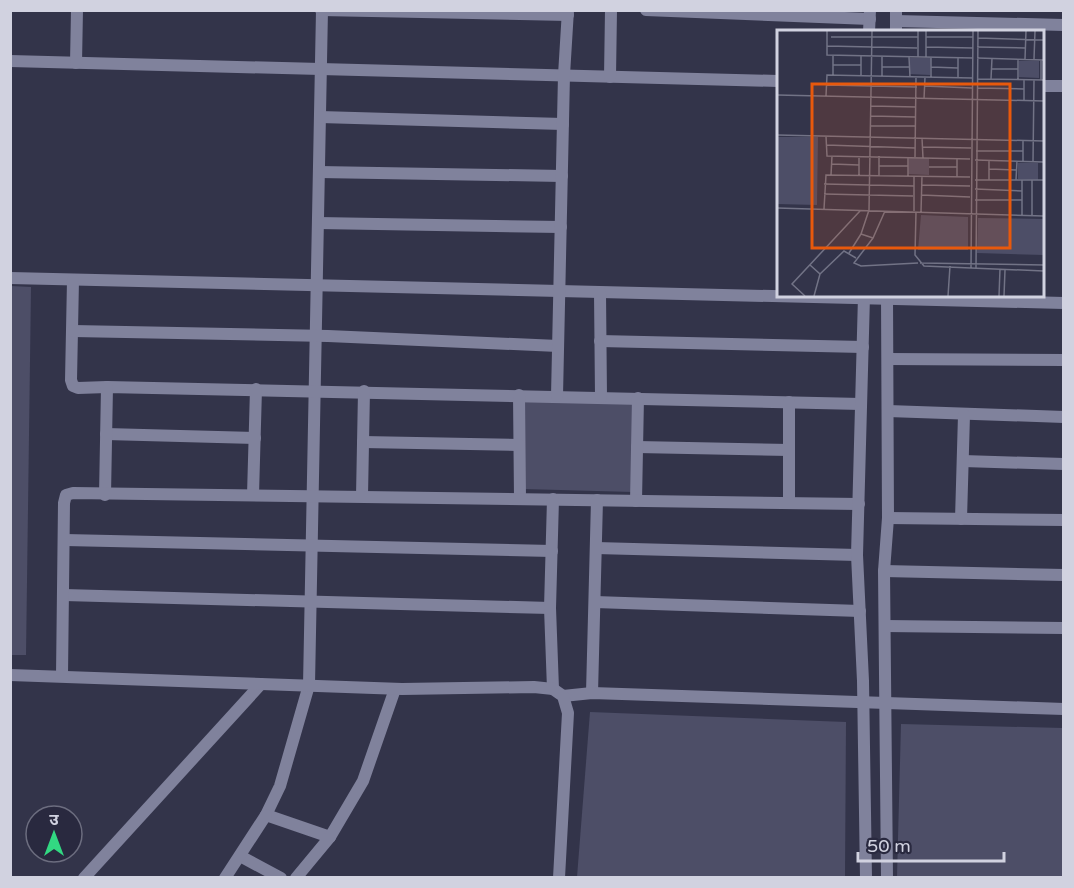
<svg xmlns="http://www.w3.org/2000/svg" width="1074" height="888" viewBox="0 0 1074 888" font-family="'Varela Round','Noto Sans Devanagari',sans-serif">
	<rect width="100%" height="100%" fill="#33344a"/>
	<g fill="#4d4e67">
		<polygon points="11,286 31,287 26,655 10,655"/>
		<polygon points="525,400 635,402 633,492 523,489"/>
		<polygon points="590,712 846,722 845,877 577,877"/>
		<polygon points="901,724 1063,728 1063,877 897,877"/>
	</g>
	<g fill="none" stroke-linecap="round" stroke-linejoin="round">
		<g stroke="#80829c" stroke-width="12">
			<polyline points="321,10 568,15"/>
			<polyline points="322,10 309,685 280,786 266,815 330,837"/>
			<polyline points="646,10 870,19"/>
			<polyline points="896,21 1064,25"/>
			<polyline points="10,61 778,81"/>
			<polyline points="76,63 77,10"/>
			<polyline points="610,77 611,10"/>
			<polyline points="1042,86 1064,86"/>
			<polyline points="320,117 563,124"/>
			<polyline points="319,172 562,176"/>
			<polyline points="318,223 561,227"/>
			<polyline points="10,278 1064,303"/>
			<polyline points="73,280 71,380 73,386 78,388 107,387 861,404"/>
			<polyline points="600,293 601,397"/>
			<polyline points="73,331 328,336 558,346"/>
			<polyline points="600,341 863,347"/>
			<polyline points="888,359 1064,360"/>
			<polyline points="519,395 520,499"/>
			<polyline points="557,396 564,75 568,10"/>
			<polyline points="888,411 1064,417"/>
			<polyline points="106,434 255,438"/>
			<polyline points="363,442 519,445"/>
			<polyline points="637,447 789,450"/>
			<polyline points="963,461 1064,464"/>
			<polyline points="105,495 107,387"/>
			<polyline points="253,495 256,389"/>
			<polyline points="362,496 364,391"/>
			<polyline points="636,501 638,398"/>
			<polyline points="789,503 789,402"/>
			<polyline points="888,518 1064,520"/>
			<polyline points="961,519 964,415"/>
			<polyline points="65,540 552,551"/>
			<polyline points="596,548 857,555"/>
			<polyline points="884,571 1064,575"/>
			<polyline points="64,595 550,608"/>
			<polyline points="595,602 860,611"/>
			<polyline points="885,626 1064,628"/>
			<polyline points="62,676 64,503 66,495 73,493 859,504"/>
			<polyline points="553,689 550,608 553,499"/>
			<polyline points="592,693 597,500"/>
			<polyline points="563,696 592,693 1064,709"/>
			<polyline points="240,856 281,878"/>
			<polyline points="84,878 261,684"/>
			<polyline points="225,878 266,815"/>
			<polyline points="296,878 330,837 363,781 395,689"/>
		</g>
		<g stroke="#80829c" stroke-width="12">
			<polyline points="869,32 870,10"/>
			<polyline points="896,32 896,10"/>
			<polyline points="864,296 857,555 863,681 866,878"/>
			<polyline points="887,296 888,518 884,571 887,878"/>
			<polyline points="10,675 402,689 534,687 553,689 563,696 568,713 559,878"/>
		</g>
	</g>
	<g transform="translate(777 30)">
		<rect width="267" height="267" fill="#33344a"/>
		<path d="M133,28H154L153,45L133,44ZM242,31H262V48L242,47ZM0,107H41L40,175L0,174ZM132,128H152V145L131,144ZM241,133H261V150L241,149ZM144,185L191,187V220H141ZM201,188L267,189V225L200,223Z" fill="#4d4e67"/>
		<path fill="none" stroke="#727386" stroke-width="1.5" d="M50,1V25L196,28M95,1L92,180L84,204L96,208M54,7H141M149,7H196M201,8L267,10M50,16L140,18M149,17L196,18M200,17L248,18M132,27L133,47M141,27V1M149,27V1M181,28V48M200,28L267,30M248,29L249,1M257,29L258,1M56,35H84M105,37H132M154,37L181,38M214,39H241M56,45V25M84,46V26M105,46V26M154,47V27M200,49L267,50M214,49L215,28M241,50V29M264,50V30M49,55L140,57M147,56L195,58M200,58L247,59M0,65L267,71M49,66L50,45L195,48M147,69L148,47M247,70V50M94,76L139,77M94,86L138,87M94,96H138M0,105L267,111M49,106L50,126L193,129M145,108L146,128M49,115L138,118M146,117L194,118M199,121H246M131,127V146M138,127L139,47M198,130L267,132M246,132V110M256,132L257,50M55,134L82,135M102,136H131M152,137H180M212,139L239,140M54,145L55,126M82,145V126M102,146V126M180,147V128M198,150H267M212,150V131M239,150L240,131M47,154L137,156M145,155L193,156M198,159L245,161M47,164L136,166M144,165L193,167M198,170H245M0,178L267,186M47,179L49,145L193,147M108,181L96,208L77,233L84,236L141,233M137,181V146M139,182L138,225L147,236L267,241M144,182L145,146M245,185V150M255,185V150M72,223L84,204M143,233L267,235M33,235L43,244L37,266M194,238L196,1M199,238L201,1M43,244L67,221L79,228M28,266L15,254L83,181M171,266L173,236M222,266L223,239M227,266L228,240"/>
		<path fill="#e8590c" fill-opacity="0.15" stroke="#e8590c" stroke-width="3" d="M35,54H233V218H35Z"/>
		<rect width="267" height="267" fill="none" stroke="#d1d2e0" stroke-width="3"/>
	</g>
	<rect width="1074" height="888" fill="none" stroke="#d1d2e0" stroke-width="24"/>
	<g transform="translate(54 834)"><circle r="28" fill="#29293f" stroke="#6c6d7f" stroke-width="1.5"/>
	<path d="M0-4.5L10 22L0 15L-10 22Z" fill="#32d882"/>
	<text y="-9" font-size="16" font-weight="bold" text-anchor="middle" fill="#d1d2e0">उ</text>
	</g>
	<path d="M858 852v9h146v-9" fill="none" stroke="#d1d2e0" stroke-width="3"/>
	<text x="867" y="852" font-size="18" fill="#d1d2e0" stroke="#29293f" stroke-width="4.5" paint-order="stroke">50 m</text>
</svg>
